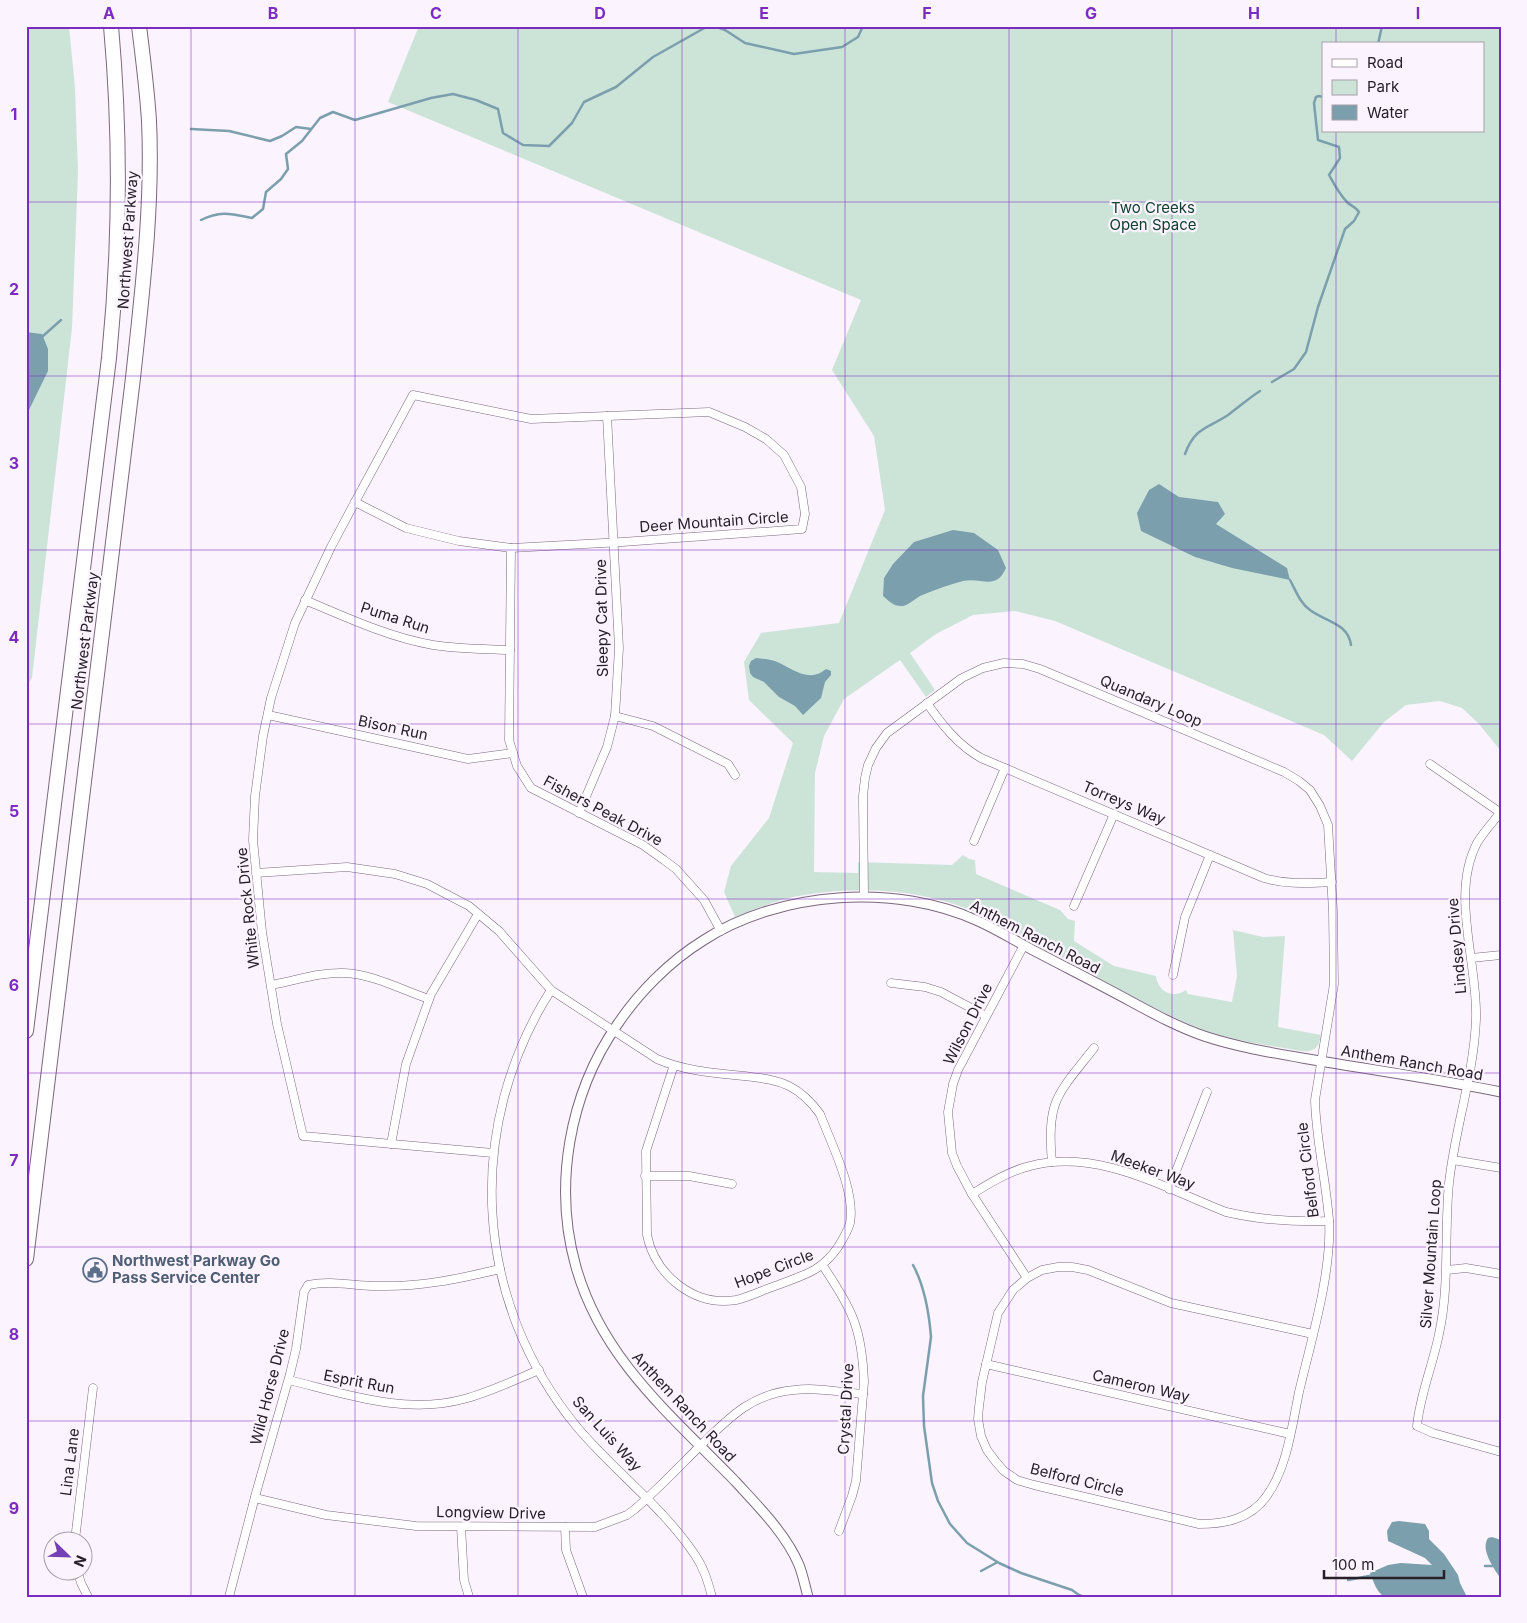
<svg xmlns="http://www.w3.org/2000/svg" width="1527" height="1623" viewBox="0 0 1527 1623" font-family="Inter,sans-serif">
	<rect width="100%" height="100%" fill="#fbf3fd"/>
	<g fill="#cce4d8" fill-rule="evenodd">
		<polygon points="26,26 69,26 75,88 78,172 72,328 32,678 26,688"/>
		<path d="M419,26H1501V751L1479,724L1462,708L1440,701L1406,705L1384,722L1352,761L1324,735L1055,621L1015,611L973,615L936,634L910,653L935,690L926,697L900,660L844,699L824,736L815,773L814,872L858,873V862L952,865L963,855L969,859L975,860L976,874L1060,910L1068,919L1075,921L1074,941L1114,966L1156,976C1158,992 1173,999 1186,990L1188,994L1232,1002L1237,976L1233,930L1263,937L1285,936L1278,1027L1321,1035C1319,1048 1314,1052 1301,1051C1268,1045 1232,1041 1201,1029C1126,999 1056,950 982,915C929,890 862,885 804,895C780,899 757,908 735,917L724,892L731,866L769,818L793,743L749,700L744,662L761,633L839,623L885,510L874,436L832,370L861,300L388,102ZM1323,44H1483V131H1323Z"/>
	</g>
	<g fill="#7c9fae">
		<polygon points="26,332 42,334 48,349 48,371 26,416"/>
		<polygon points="1159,484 1179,497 1218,502 1225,514 1216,524 1287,568 1290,580 1232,568 1195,557 1141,531 1137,513 1149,490"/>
		<path d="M953,530L974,533L998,550L1006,568C996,591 982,577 963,581C948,585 934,590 920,596C915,599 908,605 903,606C894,607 889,601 883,596L884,578L893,564L914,542Z"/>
		<path d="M756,658C762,659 769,659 775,661C792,668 809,684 826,669L831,671V675L825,682L821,698L803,715L795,706L779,697L764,682L753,677L750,673L749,666L751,661Z"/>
		<path d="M1399,1521L1425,1524L1429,1531V1539L1444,1554L1458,1575L1460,1583L1467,1597H1385C1376,1592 1374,1582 1370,1573L1388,1565L1401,1563L1432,1565L1425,1558L1388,1541L1387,1531L1392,1522Z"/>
		<path d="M1492,1537L1501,1540V1579C1494,1568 1480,1550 1488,1538Z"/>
	</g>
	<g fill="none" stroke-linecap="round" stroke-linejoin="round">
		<g stroke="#7c9fae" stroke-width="2.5">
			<polyline points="714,26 725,30 745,43 794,54 842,47 858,37 863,26"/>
			<polyline points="1378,44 1382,26"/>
			<polyline points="191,129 229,131 270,141 282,136 296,127 311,129"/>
			<path d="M201,220C221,210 232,214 252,218L263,209L266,192L281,179L288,169L286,154L302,141L320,118L333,112L355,120L431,98L453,94L476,100L498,109L503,133L523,145L549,146L572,123L584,102L616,87L653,57L708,26"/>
			<polyline points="43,336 61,320"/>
			<path d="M1272,382L1294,369L1306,352L1318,307L1345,229L1354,221L1359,212C1356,207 1351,206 1347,202C1339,194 1334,184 1329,175L1340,158L1339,147L1318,140L1314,103L1316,97L1319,96L1323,97"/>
			<path d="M1185,454C1195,427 1207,429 1228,415C1239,407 1249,398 1260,391"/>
			<path d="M1290,580C1296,591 1300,603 1310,610C1326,622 1348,623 1351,645"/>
			<path d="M913,1265C925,1287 929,1312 931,1337L923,1396L924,1426L932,1483L938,1501L950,1524L967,1543L999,1563L1021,1573L1072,1590L1079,1595L1084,1597"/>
			<polyline points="1485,1566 1493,1566 1501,1562"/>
			<polyline points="981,1571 996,1563"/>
			<polyline points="1348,1580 1374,1575"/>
		</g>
		<g stroke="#7b687e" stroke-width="9">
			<g id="minor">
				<polygon points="413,395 531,419 709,412 745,427 766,439 784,455 801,487 805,514 802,529 622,542 511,548 459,541 406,528 355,502"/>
				<polyline points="355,502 331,547 295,623 271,698 263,736 255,796 253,840 262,932 277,1024 303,1136 493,1153"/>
				<polyline points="511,548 509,740 517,766 531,788 643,845 664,860 676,869 704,900 721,931"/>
				<path d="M305,600C345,617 391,638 433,645C458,649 484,649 510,650"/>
				<path d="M927,703C942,725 958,745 981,758L1264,878C1288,885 1307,883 1332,882"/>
				<polyline points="268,715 468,759 513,753"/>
				<polyline points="615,716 653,726 728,764 735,775"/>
				<polyline points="1430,764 1501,813"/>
				<polyline points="579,813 607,747 615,716 619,648 607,416"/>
				<path d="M1500,813C1492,823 1483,833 1477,843C1450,895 1478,963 1476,1019C1474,1074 1455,1128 1449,1183C1444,1234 1450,1284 1439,1334C1433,1365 1420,1394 1417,1426L1433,1433L1501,1452"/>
				<polyline points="974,841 1005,768"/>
				<path d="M256,873L347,867L395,874L427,884L469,906L499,931L551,990L657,1059C685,1071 714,1073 744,1076C759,1078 775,1079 789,1086C801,1092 812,1103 820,1114C831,1143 856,1192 850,1223C848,1231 843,1239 838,1247C821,1272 803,1275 775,1286C763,1290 749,1297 736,1300C694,1307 655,1275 647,1235L646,1151L674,1065"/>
				<path d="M864,897L863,796L865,778L868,765L876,748L887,733L962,678L983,668L1004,663L1023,664L1040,669L1284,772L1299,781L1310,790L1320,806L1328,825L1333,911L1334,984L1315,1100C1316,1140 1326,1180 1329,1220C1332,1273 1311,1341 1299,1392C1292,1426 1287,1469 1266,1497C1250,1519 1225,1524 1199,1524L1034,1485L1017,1480L1004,1471L996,1462L987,1450L981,1436L978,1419L979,1407L982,1382L998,1313L1013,1290L1027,1278L1042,1270L1058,1267H1072L1088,1270L1171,1303L1313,1334"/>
				<polyline points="1074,906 1114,814"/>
				<polyline points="1024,945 958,1070 953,1084 948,1112 952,1153 957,1166 972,1194 1027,1278"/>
				<polyline points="1471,958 1501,955"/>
				<polyline points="1173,975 1185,917 1210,855"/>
				<polyline points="891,983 925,987 941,992 986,1016"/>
				<path d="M271,985C295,981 319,972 344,973C373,974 402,990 429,999"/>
				<path d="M551,990C464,1127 473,1301 577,1427C614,1471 663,1507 695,1555C704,1568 708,1582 712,1597"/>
				<polyline points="391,1144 406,1064 431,994 478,914"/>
				<polyline points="1453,1160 1501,1168"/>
				<path d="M1052,1162C1046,1100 1058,1094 1094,1048"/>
				<polyline points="645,1176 689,1176 732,1184"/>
				<polyline points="1169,1189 1207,1092"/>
				<path d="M972,1194C990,1183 1009,1171 1030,1166C1098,1148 1164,1188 1226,1212C1260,1220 1294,1222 1329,1221"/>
				<path d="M823,1266C852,1309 862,1328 864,1382L856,1481L852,1496L839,1531"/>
				<polyline points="1447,1270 1466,1268 1501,1274"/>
				<polyline points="986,1364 1290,1434"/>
				<path d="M289,1380C346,1394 405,1415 464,1399C490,1392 515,1380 539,1370"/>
				<path d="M255,1498L326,1515L416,1526L595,1527L627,1515L635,1509C657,1490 677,1469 698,1448C728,1419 750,1394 794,1390C817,1387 840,1392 863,1394"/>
				<polyline points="461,1527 464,1580 469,1597"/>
				<polyline points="565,1527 566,1550 583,1597"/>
				<polyline points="75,1540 93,1388"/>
				<polyline points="77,1570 81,1583 88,1597"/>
				<path d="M229,1597L256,1493L290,1374L296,1349L304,1292L308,1285C331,1280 354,1286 377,1286C421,1287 458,1279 500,1269"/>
			</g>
		</g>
		<g stroke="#7b687e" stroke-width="11">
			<path id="tertiary" d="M808,1597C805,1586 803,1575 799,1565C786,1534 758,1506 735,1481C671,1415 602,1359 576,1267C553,1186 569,1094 617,1025C639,992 670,961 704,940C780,891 896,883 978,921C996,929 1012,939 1029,948C1063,966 1097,983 1130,1001C1154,1014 1178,1027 1204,1036C1237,1047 1273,1053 1308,1059C1372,1070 1437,1079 1501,1092"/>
		</g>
		<g stroke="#7b687e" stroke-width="16">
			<g id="motorway">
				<path d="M26,1031L109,358C120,247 121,137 111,26"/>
				<path d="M26,1259L133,378C142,293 153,206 149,121C147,89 143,58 139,26"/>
			</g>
		</g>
		<use href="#minor" stroke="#fff" stroke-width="8"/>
		<use href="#tertiary" stroke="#fff" stroke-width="9"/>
		<use href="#motorway" stroke="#fff" stroke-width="14"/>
	</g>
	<path fill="none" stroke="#7b2cbf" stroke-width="1" stroke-opacity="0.55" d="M191,26V1597M355,26V1597M518,26V1597M682,26V1597M845,26V1597M1009,26V1597M1172,26V1597M1336,26V44M1336,131V1597M26,202H1501M26,376H1501M26,550H1501M26,724H1501M26,899H1501M26,1073H1501M26,1247H1501M26,1421H1501"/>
	<defs>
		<g id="civic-ring" transform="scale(1.25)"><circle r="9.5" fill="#fbf3fd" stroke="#5c6f8a" stroke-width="1.5"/><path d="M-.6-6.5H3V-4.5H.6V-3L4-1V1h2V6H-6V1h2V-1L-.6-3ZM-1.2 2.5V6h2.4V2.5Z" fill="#5c6f8a"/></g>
	</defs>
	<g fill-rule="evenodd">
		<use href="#civic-ring" x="95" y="1270"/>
	</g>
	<g text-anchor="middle" stroke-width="4.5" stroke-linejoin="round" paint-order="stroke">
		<g font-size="15" fill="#13412f" stroke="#fbf3fd">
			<text x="1153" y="213">Two Creeks<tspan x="1153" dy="17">Open Space</tspan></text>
		</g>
		<g font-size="15" fill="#282029" stroke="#fbf3fd">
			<text transform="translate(128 240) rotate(-86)" y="5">Northwest Parkway</text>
			<text transform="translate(714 522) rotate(-4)" y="5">Deer Mountain Circle</text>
			<text transform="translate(395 618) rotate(18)" y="5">Puma Run</text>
			<text transform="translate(602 618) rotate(-91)" y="5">Sleepy Cat Drive</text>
			<text transform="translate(85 641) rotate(-83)" y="5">Northwest Parkway</text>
			<text transform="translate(1151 701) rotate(23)" y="5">Quandary Loop</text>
			<text transform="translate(393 728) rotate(12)" y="5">Bison Run</text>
			<text transform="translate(1124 803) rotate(23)" y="5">Torreys Way</text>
			<text transform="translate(603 811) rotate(28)" y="5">Fishers Peak Drive</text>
			<text transform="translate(248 908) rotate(-96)" y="5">White Rock Drive</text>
			<text transform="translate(1035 937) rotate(27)" y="5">Anthem Ranch Road</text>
			<text transform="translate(1457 946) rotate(-95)" y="5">Lindsey Drive</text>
			<text transform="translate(968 1024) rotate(-63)" y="5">Wilson Drive</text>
			<text transform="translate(1412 1063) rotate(10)" y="5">Anthem Ranch Road</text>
			<text transform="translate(1153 1170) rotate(20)" y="5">Meeker Way</text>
			<text transform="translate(1308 1170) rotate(-97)" y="5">Belford Circle</text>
			<text transform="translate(1431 1254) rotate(-86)" y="5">Silver Mountain Loop</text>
			<text transform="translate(774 1269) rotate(-21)" y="5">Hope Circle</text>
			<text transform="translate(359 1382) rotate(11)" y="5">Esprit Run</text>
			<text transform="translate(1141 1386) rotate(13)" y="5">Cameron Way</text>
			<text transform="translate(270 1387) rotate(-76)" y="5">Wild Horse Drive</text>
			<text transform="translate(684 1407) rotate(47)" y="5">Anthem Ranch Road</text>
			<text transform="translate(846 1409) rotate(-87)" y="5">Crystal Drive</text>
			<text transform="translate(607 1434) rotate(48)" y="5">San Luis Way</text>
			<text transform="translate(70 1462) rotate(-83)" y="5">Lina Lane</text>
			<text transform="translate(1077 1480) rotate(14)" y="5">Belford Circle</text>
			<text transform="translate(491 1513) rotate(1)" y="5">Longview Drive</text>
		</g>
		<g font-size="15" font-weight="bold" fill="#4e5e75" stroke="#fbf3fd" text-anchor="start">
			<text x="112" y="1266">Northwest Parkway Go<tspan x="112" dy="17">Pass Service Center</tspan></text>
		</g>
	</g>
	<rect width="1527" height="1623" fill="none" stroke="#fbf3fd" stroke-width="55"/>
	<rect x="1322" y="42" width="162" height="90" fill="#fbf3fd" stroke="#a79fa8"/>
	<rect x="1332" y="59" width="25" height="8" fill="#ffffff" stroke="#a79fa8"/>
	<text x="1367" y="68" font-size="15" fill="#282029">Road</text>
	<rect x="1332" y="80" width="25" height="15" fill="#cce4d8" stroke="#a79fa8"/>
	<text x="1367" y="92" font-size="15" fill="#282029">Park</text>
	<rect x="1332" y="105" width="25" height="15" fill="#7c9fae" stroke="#a79fa8"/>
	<text x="1367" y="118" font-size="15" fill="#282029">Water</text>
	<g transform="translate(68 1556) rotate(113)"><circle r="24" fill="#fbf3fd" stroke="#a79fa8"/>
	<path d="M0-4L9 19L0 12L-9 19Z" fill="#7440b6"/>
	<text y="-8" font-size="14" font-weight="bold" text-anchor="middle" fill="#282029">N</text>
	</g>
	<path d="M1324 1570v8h120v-8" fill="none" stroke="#282029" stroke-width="2.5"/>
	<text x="1332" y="1570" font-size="15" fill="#282029" stroke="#fbf3fd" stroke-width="4" paint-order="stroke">100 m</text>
	<rect x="28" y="28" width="1472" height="1568" fill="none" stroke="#7b2cbf" stroke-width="2"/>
	<g font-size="16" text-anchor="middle" font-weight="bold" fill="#7b2cbf">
		<text x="109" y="19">A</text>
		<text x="273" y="19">B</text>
		<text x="436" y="19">C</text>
		<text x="600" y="19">D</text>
		<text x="764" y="19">E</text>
		<text x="927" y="19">F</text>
		<text x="1091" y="19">G</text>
		<text x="1254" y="19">H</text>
		<text x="1418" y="19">I</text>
		<text x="14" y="120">1</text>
		<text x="14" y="295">2</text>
		<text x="14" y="469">3</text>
		<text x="14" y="643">4</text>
		<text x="14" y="817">5</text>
		<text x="14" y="991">6</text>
		<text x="14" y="1166">7</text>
		<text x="14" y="1340">8</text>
		<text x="14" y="1514">9</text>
	</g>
</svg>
